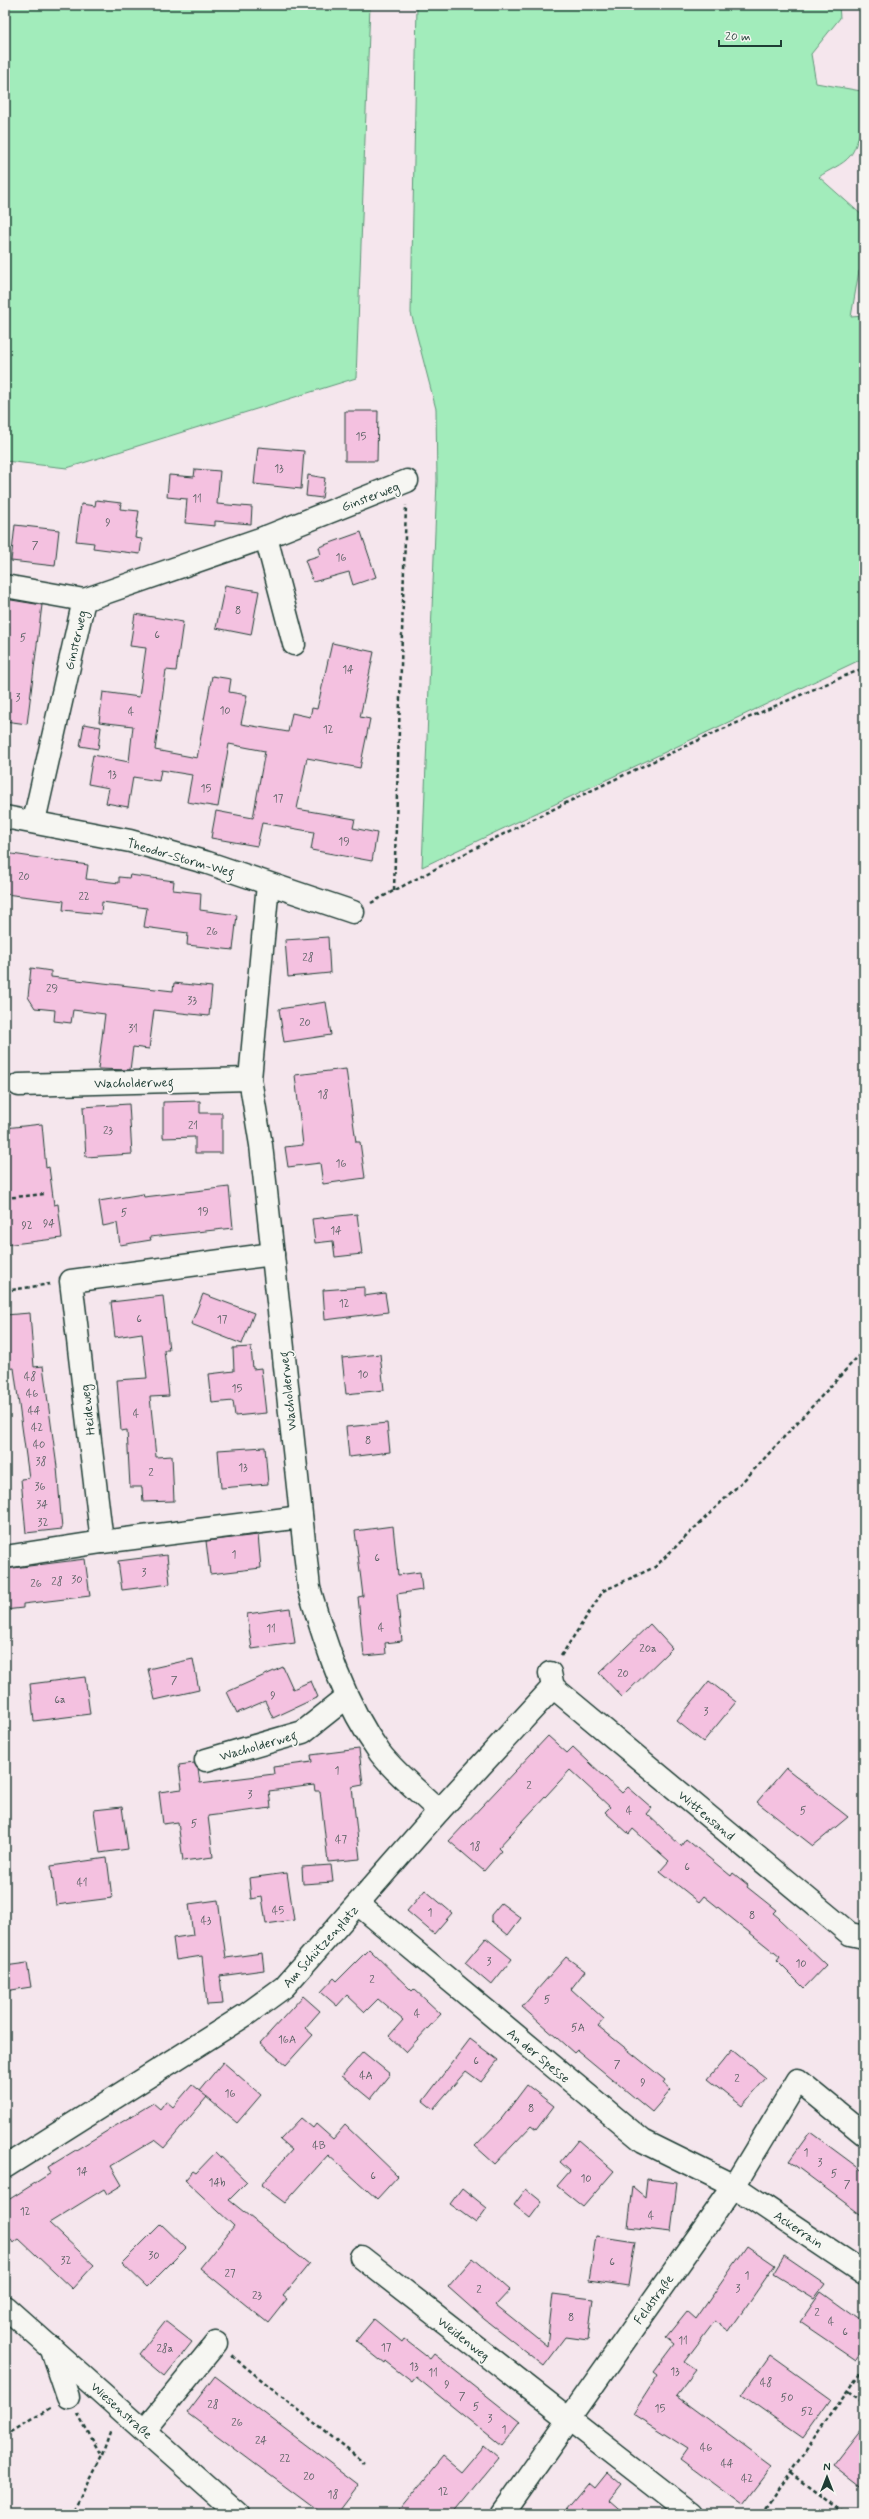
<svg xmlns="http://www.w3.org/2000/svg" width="869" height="2519" viewBox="0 0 869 2519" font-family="Mynerve,sans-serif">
	<rect width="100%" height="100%" fill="#f5e6ed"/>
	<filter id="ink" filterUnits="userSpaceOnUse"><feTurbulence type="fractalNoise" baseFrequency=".025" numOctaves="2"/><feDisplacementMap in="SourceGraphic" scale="8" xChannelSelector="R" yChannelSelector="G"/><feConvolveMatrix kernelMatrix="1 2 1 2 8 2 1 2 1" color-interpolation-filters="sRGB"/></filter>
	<g filter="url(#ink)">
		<g fill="#a2ecbb" stroke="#609478">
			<polygon points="5,5 370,5 356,378 67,468 5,461"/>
			<path d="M417,5H839L840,18L811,54L816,83L861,91C868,103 859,146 850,156C843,165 828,170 819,177L864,217V269L859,271L851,317L864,316V658L422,867L437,480L436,409L411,313Z"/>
		</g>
		<g fill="#f4c1e0" stroke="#1f3d34">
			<polygon points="345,411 378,411 377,461 345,461"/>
			<polygon points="258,447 304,451 301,489 254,484"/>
			<polygon points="195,469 220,471 217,504 252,507 251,524 215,521 215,526 185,523 187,499 167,497 169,475 194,477"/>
			<polygon points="308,475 325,478 322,498 306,496"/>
			<polygon points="96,500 121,503 120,509 139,511 135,538 142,539 140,554 93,548 94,543 76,541 81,504 95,506"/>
			<polygon points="15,525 59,530 55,566 11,561"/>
			<polygon points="361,532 376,577 353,585 349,572 313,582 305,560 321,555 319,547"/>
			<polygon points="225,585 259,591 251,635 216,628"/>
			<polygon points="5,599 42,605 27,724 5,721 5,660 9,626 5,626"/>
			<polygon points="135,614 183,622 176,671 166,670 155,750 197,758 212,676 231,679 229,692 247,695 241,724 288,732 292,713 310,717 312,708 317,709 332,643 374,652 360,717 370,719 360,768 307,758 297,809 355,819 353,828 377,833 372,861 311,850 314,832 262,823 257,846 211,838 216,811 253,818 265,751 229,744 218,807 187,802 192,775 161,770 159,781 133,777 128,807 106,803 109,788 88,784 93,755 129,762 133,726 99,722 103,692 139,697 146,648 130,646"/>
			<polygon points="84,724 101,727 98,749 80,746"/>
			<polygon points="5,853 88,865 86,879 119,883 119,877 129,878 130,875 174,881 173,890 201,893 200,910 237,915 233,950 187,945 188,933 144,927 147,908 102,902 101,914 63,910 64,901 5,894"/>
			<polygon points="328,937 330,973 288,977 285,940"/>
			<polygon points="31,968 51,971 51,977 173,991 174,983 212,987 209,1016 154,1010 149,1049 133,1047 130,1070 98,1069 105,1014 73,1010 71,1023 54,1021 55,1010 35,1008 28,997"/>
			<polygon points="326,1002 331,1035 284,1042 279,1009"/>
			<polygon points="346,1069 356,1142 360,1142 365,1178 323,1184 320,1163 288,1167 285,1147 303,1145 295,1075"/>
			<polygon points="200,1101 200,1113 222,1113 222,1153 195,1153 195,1137 163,1138 163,1102"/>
			<polygon points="129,1104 132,1154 86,1157 83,1107"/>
			<polygon points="42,1124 46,1168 49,1167 54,1205 58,1204 62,1238 5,1245 5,1128"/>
			<polygon points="229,1187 233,1228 150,1237 151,1240 120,1245 117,1223 103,1226 99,1201 143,1194 144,1197"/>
			<polygon points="357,1214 362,1254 335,1257 333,1241 315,1243 312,1219"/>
			<polygon points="364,1287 364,1296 385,1293 388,1312 325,1320 323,1290"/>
			<polygon points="203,1294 254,1313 242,1344 191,1324"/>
			<polygon points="163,1296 169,1350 164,1350 169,1396 150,1397 156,1457 172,1456 174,1501 143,1502 142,1487 130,1487 127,1430 121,1431 117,1380 147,1378 142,1333 115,1337 111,1302"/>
			<polygon points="30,1313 34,1367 43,1366 57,1467 62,1529 26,1533 21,1479 29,1478 14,1368 5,1369 5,1315"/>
			<polygon points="251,1347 253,1369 261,1368 266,1413 235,1416 233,1401 212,1403 209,1374 234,1371 233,1348"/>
			<polygon points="380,1354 384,1390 346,1394 342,1358"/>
			<polygon points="387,1423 390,1452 349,1457 346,1427"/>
			<polygon points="265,1447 268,1484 221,1488 218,1450"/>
			<polygon points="393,1526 398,1575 420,1572 422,1590 397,1594 402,1641 385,1643 386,1654 364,1656 358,1597 363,1596 355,1531"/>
			<polygon points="258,1535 261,1568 210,1574 206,1541"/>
			<polygon points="167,1555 170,1584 122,1590 118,1561"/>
			<polygon points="85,1559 90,1596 23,1604 23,1608 5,1610 5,1569"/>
			<polygon points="290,1608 295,1643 252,1649 247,1614"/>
			<polygon points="650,1624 672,1648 622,1697 599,1673"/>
			<polygon points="193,1659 199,1690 155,1700 148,1669"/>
			<polygon points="283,1667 293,1689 311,1681 318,1697 273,1718 265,1701 237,1713 227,1692"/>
			<polygon points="85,1677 90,1714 34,1721 30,1684"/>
			<polygon points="709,1681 736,1702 703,1742 677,1721"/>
			<polygon points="548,1736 567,1753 573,1747 622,1793 628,1787 652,1808 647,1814 681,1846 686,1839 731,1876 733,1873 748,1885 747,1887 776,1910 773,1913 779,1918 778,1919 826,1965 804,1988 777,1961 780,1957 704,1896 699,1902 660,1871 669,1861 633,1829 629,1834 605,1812 610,1807 570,1770 498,1848 501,1851 484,1871 449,1841"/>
			<polygon points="359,1749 363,1785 352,1787 360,1859 328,1862 320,1791 315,1791 314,1785 269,1791 271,1808 208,1816 213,1857 183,1861 178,1822 163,1824 159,1792 182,1789 179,1765 194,1763 198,1769 200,1783 274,1774 273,1767 312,1762 311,1755"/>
			<polygon points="786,1768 848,1817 813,1846 757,1802"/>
			<polygon points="122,1807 128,1849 100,1853 94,1810"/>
			<polygon points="107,1858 112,1898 56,1905 51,1866"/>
			<polygon points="331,1865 333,1882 303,1884 302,1867"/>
			<polygon points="287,1873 294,1920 266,1924 262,1897 251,1899 249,1878"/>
			<polygon points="425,1890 452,1913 434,1934 407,1911"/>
			<polygon points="218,1900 226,1958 262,1953 264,1970 220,1976 223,2004 207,2005 202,1956 176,1960 173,1938 193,1935 189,1904"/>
			<polygon points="501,1903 521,1918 508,1935 491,1921 491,1915"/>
			<polygon points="486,1938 512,1959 491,1985 465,1963"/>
			<polygon points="369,1949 412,1991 414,1989 441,2014 406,2052 389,2036 403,2020 378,1999 365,2012 347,1995 337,2006 321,1992 334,1978 337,1981"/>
			<polygon points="566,1957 585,1971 571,1989 604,2019 598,2026 665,2080 663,2083 671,2090 652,2112 577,2050 574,2053 522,2007"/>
			<polygon points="27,1963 31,1987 5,1991 5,1966"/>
			<polygon points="303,1996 320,2011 305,2028 313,2035 286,2065 260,2043"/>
			<polygon points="470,2039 498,2060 481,2082 466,2071 433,2109 423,2101"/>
			<polygon points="732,2050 766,2078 742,2106 708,2079"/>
			<polygon points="363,2052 390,2074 370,2099 342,2076"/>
			<polygon points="223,2062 261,2095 237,2123 199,2091"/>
			<polygon points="192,2085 207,2097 164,2148 154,2140 111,2166 122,2185 107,2194 104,2189 49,2223 94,2265 72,2289 19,2239 13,2243 5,2230 5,2202 51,2173 48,2167 153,2103 160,2109 166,2101 173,2107"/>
			<polygon points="527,2085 554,2106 536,2130 531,2126 495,2164 475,2146 502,2118"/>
			<polygon points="301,2118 313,2128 316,2124 333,2139 345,2125 398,2176 377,2199 328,2155 285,2203 261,2185 292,2150 280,2140"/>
			<polygon points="810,2132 864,2172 864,2217 789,2161"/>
			<polygon points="578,2140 614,2171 583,2207 557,2186 570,2171 560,2162"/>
			<polygon points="216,2152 247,2182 229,2200 309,2264 283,2296 287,2299 268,2323 200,2268 234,2226 185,2180 193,2171 196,2173"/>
			<polygon points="647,2179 677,2183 671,2232 628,2227 633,2187 645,2197"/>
			<polygon points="462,2188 487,2208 476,2223 450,2204"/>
			<polygon points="526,2189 542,2202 530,2218 514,2205"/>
			<polygon points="161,2224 186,2248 147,2287 122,2263"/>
			<polygon points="596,2236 635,2242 628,2286 589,2280"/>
			<polygon points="747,2246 775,2265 729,2331 715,2321 684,2362 696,2370 676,2396 772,2467 743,2505 681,2459 688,2449 633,2414 658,2375 654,2372 675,2344 666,2337 687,2311 696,2319"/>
			<polygon points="784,2256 825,2284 814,2299 773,2274"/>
			<polygon points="473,2258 510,2290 496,2305 547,2346 553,2294 593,2299 588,2340 566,2337 544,2366 484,2319 448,2287"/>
			<polygon points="821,2292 864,2323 864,2348 856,2360 800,2322"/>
			<polygon points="374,2319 402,2342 404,2339 430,2359 434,2354 520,2422 501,2446 416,2377 412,2382 386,2362 385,2364 356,2341"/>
			<polygon points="165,2321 192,2342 165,2376 139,2354"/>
			<polygon points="770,2355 831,2399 803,2438 742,2395"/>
			<polygon points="215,2376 359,2485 337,2514 322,2514 187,2413"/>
			<polygon points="864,2424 864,2490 832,2465"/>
			<polygon points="484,2445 499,2458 453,2514 396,2514 443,2457 461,2472"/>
			<polygon points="607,2473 621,2485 609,2500 625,2514 563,2514 589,2483 595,2488"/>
		</g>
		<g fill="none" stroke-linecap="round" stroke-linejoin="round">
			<g stroke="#1f3d34" stroke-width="25">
				<g id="minor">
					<polyline points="266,537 294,644"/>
					<polyline points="5,586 84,600"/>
					<polyline points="5,817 130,841 208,863 353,912"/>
					<polyline points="34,821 84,600 266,537 407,481"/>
					<path d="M268,884L250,1079L261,1145L309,1588C326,1646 344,1703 380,1753C396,1774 420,1792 439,1811"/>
					<polyline points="19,1085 250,1079"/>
					<polyline points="273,1254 71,1281 102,1542 301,1517"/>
					<polyline points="5,1557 102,1542"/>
					<polyline points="553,1687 850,1934 864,1937"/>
					<polyline points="206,1760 303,1732 347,1697"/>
					<polyline points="358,1904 643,2141 734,2186 864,2273"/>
					<polyline points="5,2167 247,2014 284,1987 439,1811 553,1687 550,1673"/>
					<polyline points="361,2257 691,2514"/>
					<polyline points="5,2307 238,2514"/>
					<polyline points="51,2347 68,2397"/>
					<polyline points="145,2430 216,2343"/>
					<polyline points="502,2514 734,2186 798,2080 864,2134"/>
				</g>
			</g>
			<g stroke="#1f3d34" stroke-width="2.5" stroke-dasharray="4 3" stroke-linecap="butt">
				<polyline points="394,890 406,505"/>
				<path d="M371,903C531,817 696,738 864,668"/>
				<polyline points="5,1198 45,1194"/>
				<polyline points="5,1291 50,1284"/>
				<polyline points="561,1656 603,1591 655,1567 750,1474 864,1350"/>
				<polyline points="232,2356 364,2463"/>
				<polyline points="848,2392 864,2404"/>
				<polyline points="5,2436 50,2408"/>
				<polyline points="102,2455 111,2429"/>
				<polyline points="790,2473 845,2514"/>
				<polyline points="69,2514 72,2513 101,2455 78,2414"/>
				<polyline points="761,2514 864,2368"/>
			</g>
			<use href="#minor" stroke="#f6f6f2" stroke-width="22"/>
		</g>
	</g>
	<g text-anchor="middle" stroke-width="3.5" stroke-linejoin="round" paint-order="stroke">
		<g font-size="11" fill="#545e5f">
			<text x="361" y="440">15</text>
			<text x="279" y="472">13</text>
			<text x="197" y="502">11</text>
			<text x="108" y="526">9</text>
			<text x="35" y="549">7</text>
			<text x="341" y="561">16</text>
			<text x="238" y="614">8</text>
			<text x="157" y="638">6</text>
			<text x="23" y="641">5</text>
			<text x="348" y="673">14</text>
			<text x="18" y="701">3</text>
			<text x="225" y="714">10</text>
			<text x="131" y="715">4</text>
			<text x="328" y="733">12</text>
			<text x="112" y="778">13</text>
			<text x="206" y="792">15</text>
			<text x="278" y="802">17</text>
			<text x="344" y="845">19</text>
			<text x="24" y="880">20</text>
			<text x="84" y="900">22</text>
			<text x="212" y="935">26</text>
			<text x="308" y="961">28</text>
			<text x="52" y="992">29</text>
			<text x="192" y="1004">33</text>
			<text x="305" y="1026">20</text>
			<text x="133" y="1032">31</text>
			<text x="323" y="1098">18</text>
			<text x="193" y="1129">21</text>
			<text x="108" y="1134">23</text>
			<text x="341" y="1167">16</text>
			<text x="203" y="1215">19</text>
			<text x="124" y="1216">5</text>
			<text x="49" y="1227">94</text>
			<text x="27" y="1229">92</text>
			<text x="336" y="1234">14</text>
			<text x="344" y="1307">12</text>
			<text x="139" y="1322">6</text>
			<text x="222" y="1323">17</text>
			<text x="363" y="1378">10</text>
			<text x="30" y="1380">48</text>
			<text x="237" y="1392">15</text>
			<text x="32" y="1397">46</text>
			<text x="34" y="1414">44</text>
			<text x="136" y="1417">4</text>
			<text x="37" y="1431">42</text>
			<text x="368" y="1444">8</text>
			<text x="39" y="1448">40</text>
			<text x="41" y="1465">38</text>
			<text x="243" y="1471">13</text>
			<text x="151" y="1476">2</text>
			<text x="40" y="1490">36</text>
			<text x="42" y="1508">34</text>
			<text x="43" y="1526">32</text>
			<text x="234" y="1558">1</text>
			<text x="377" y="1561">6</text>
			<text x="144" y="1576">3</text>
			<text x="77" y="1583">30</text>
			<text x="57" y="1585">28</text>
			<text x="36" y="1587">26</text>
			<text x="381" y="1631">4</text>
			<text x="271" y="1632">11</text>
			<text x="648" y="1652">20a</text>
			<text x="623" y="1677">20</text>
			<text x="174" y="1684">7</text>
			<text x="273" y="1699">9</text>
			<text x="60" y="1703">6a</text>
			<text x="706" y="1715">3</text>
			<text x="337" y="1774">1</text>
			<text x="529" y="1789">2</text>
			<text x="250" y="1798">3</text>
			<text x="629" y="1814">4</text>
			<text x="803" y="1814">5</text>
			<text x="194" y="1827">5</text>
			<text x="341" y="1843">47</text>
			<text x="475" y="1850">18</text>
			<text x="687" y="1870">6</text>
			<text x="82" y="1886">41</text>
			<text x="278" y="1914">45</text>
			<text x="430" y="1916">1</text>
			<text x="752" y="1919">8</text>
			<text x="206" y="1924">43</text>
			<text x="489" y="1965">3</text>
			<text x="801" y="1967">10</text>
			<text x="372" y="1983">2</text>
			<text x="547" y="2003">5</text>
			<text x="417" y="2017">4</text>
			<text x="578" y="2031">5A</text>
			<text x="287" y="2043">16A</text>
			<text x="476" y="2064">6</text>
			<text x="617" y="2068">7</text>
			<text x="366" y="2079">4A</text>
			<text x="737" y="2082">2</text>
			<text x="643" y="2086">9</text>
			<text x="230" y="2097">16</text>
			<text x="531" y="2112">8</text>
			<text x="319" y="2149">4B</text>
			<text x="806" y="2156">1</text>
			<text x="820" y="2166">3</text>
			<text x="82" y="2175">14</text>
			<text x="834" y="2177">5</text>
			<text x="373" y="2179">6</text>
			<text x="586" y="2182">10</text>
			<text x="217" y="2186">14b</text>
			<text x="847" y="2188">7</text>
			<text x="25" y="2215">12</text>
			<text x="651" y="2219">4</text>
			<text x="154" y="2259">30</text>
			<text x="66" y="2264">32</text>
			<text x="612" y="2265">6</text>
			<text x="230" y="2277">27</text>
			<text x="747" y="2279">1</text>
			<text x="738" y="2292">3</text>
			<text x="479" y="2293">2</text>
			<text x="257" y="2299">23</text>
			<text x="817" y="2316">2</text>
			<text x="571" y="2321">8</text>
			<text x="831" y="2325">4</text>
			<text x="845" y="2335">6</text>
			<text x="683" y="2344">11</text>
			<text x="386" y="2351">17</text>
			<text x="165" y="2352">28a</text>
			<text x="414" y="2370">13</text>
			<text x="675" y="2375">13</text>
			<text x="433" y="2376">11</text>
			<text x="766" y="2386">48</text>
			<text x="447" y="2388">9</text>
			<text x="462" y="2400">7</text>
			<text x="787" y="2401">50</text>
			<text x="213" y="2408">28</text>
			<text x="476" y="2410">5</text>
			<text x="660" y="2412">15</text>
			<text x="807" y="2415">52</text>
			<text x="490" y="2422">3</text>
			<text x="237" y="2426">26</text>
			<text x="504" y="2433">1</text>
			<text x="261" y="2444">24</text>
			<text x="706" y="2451">46</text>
			<text x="285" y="2462">22</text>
			<text x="727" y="2467">44</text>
			<text x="309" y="2480">20</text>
			<text x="747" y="2482">42</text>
			<text x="443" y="2495">12</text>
			<text x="333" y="2498">18</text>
		</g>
		<g font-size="13" fill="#1f3d34" stroke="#f6f6f2">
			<text transform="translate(370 496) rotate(-21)" y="5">Ginsterweg</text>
			<text transform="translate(75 640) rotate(-77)" y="5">Ginsterweg</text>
			<text transform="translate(181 857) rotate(16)" y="5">Theodor-Storm-Weg</text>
			<text transform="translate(134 1082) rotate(-1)" y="5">Wacholderweg</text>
			<text transform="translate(287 1391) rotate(-96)" y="5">Wacholderweg</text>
			<text transform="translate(87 1410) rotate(-97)" y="5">Heideweg</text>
			<text transform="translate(258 1745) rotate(-16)" y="5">Wacholderweg</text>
			<text transform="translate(707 1815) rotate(40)" y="5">Wittensand</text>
			<text transform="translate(320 1946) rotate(-48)" y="5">Am Schützenplatz</text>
			<text transform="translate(539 2055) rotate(40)" y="5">An der Spesse</text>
			<text transform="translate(799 2229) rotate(34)" y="5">Ackerrain</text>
			<text transform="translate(653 2299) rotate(-54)" y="5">Feldstraße</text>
			<text transform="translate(464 2338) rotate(38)" y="5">Weidenweg</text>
			<text transform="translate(122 2410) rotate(42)" y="5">Wiesenstraße</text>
		</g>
	</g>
	<rect width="869" height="2519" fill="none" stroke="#f6f6f2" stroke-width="20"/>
	<rect x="10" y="10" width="849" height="2499" fill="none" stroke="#1f3d34" stroke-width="1.5" filter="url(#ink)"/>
	<g transform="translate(827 2477)" stroke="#f6f6f2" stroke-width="3" paint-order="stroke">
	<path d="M0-3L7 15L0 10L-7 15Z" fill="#1f3d34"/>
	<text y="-6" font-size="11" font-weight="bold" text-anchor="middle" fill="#1f3d34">N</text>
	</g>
	<path d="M719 40v6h62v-6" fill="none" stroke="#1f3d34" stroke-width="2"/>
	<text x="725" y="40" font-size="12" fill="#1f3d34" stroke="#f6f6f2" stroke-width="3" paint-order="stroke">20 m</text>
</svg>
